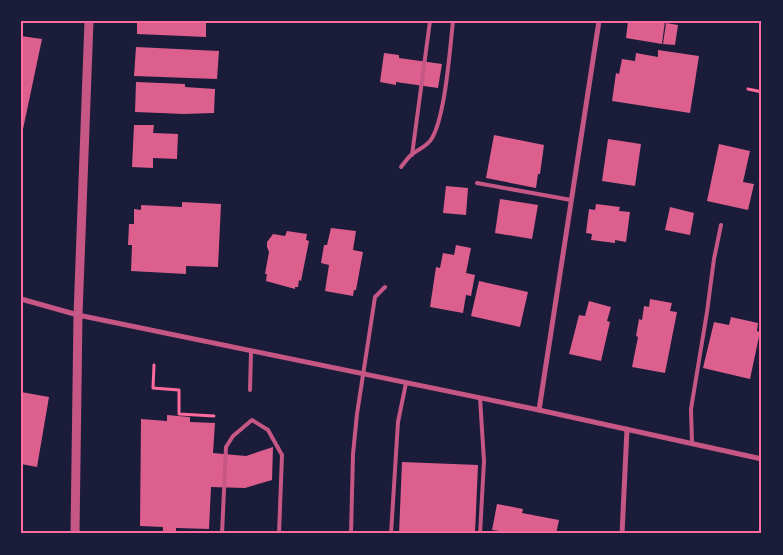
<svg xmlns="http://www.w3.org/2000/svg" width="783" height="555" viewBox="0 0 783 555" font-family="'Roboto Condensed',sans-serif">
	<rect width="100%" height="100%" fill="#1b1b3a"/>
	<g fill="#dd5f8e">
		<polygon points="137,21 206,21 206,37 137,34"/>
		<polygon points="628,21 665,21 662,44 626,38"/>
		<polygon points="666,23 678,25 675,45 663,44"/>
		<polygon points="21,36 42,39 22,134 21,134"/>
		<polygon points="136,47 219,51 217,79 134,76"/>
		<polygon points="658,50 699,56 690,113 612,101 616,73 619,74 622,59 635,61 636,53 658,57"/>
		<polygon points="384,53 399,55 399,58 442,64 438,88 396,82 396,85 380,82"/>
		<polygon points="136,82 185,84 185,87 215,89 214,113 184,114 135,112"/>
		<polygon points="134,125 154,125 153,133 178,134 177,159 153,158 153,168 132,167"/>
		<polygon points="494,135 544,145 540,174 538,174 536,188 486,178"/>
		<polygon points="608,139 641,144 635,186 602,181"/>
		<polygon points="719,144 750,151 743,182 754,184 748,210 707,201"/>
		<polygon points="446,186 468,188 466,215 443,213"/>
		<polygon points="500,199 538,205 532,239 495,233"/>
		<polygon points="182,202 221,204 218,267 186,266 186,274 131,271 132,245 128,245 129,224 134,224 134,209 141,210 141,205 182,207"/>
		<polygon points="596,204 620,207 619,211 630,212 626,242 615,240 615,243 591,240 592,234 586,233 589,209 595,210"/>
		<polygon points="670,207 694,213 690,235 665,230"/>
		<polygon points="331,228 356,231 353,250 363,252 356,290 354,290 353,296 325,291 329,265 321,263 324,245 327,245"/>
		<polygon points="287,231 307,234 306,240 309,241 301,281 299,280 298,287 295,287 295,289 266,281 267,274 265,274 269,252 267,247 267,242 273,234 285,236"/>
		<polygon points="456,245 471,248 466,273 475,275 471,296 466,295 463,313 430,307 436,267 440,268 443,253 454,255"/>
		<polygon points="479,281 528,292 520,327 471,316"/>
		<polygon points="650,299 672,303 670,311 677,312 665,373 632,367 638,337 636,336 639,319 642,320 644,306 649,307"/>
		<polygon points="589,301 611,307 607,321 610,322 601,361 569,354 579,315 585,316"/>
		<polygon points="731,317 758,323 757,331 760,332 750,379 703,368 714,322 729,325"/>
		<polygon points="21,392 49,397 37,467 21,464"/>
		<polygon points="167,415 190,417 190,422 215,423 213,453 246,456 273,447 272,480 245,488 211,487 209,529 176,528 176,533 163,532 163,527 140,526 141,419 167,421"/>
		<polygon points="402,462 478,465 475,534 399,534"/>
		<polygon points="497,504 523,509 522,513 559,520 556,534 500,534 500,531 492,530"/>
	</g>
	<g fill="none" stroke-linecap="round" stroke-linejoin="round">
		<g stroke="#ff6b9d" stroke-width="3">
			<polyline points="748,89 762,92"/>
			<polyline points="154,365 153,388 179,390 179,414 214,416"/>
			<polyline points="169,532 169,534"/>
		</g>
		<g stroke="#c65784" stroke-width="4">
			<polyline points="412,155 430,21"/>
			<path d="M401,167C404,163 408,158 411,155C417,150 424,148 430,141C445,122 450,48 453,21"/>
			<polyline points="477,183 571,200"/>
			<polyline points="250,390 251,352"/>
			<polyline points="480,398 484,461 480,534"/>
			<polyline points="692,443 691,409 707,312 714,259 721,225"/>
			<polyline points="222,534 226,447 233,436 252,420 268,430 282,455 279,534"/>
			<polyline points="351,534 353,454 357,414 375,297 385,287"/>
			<polyline points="391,534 398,422 406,383"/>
		</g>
		<g stroke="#c65784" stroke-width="5">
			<polyline points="21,299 78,315 539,410 762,459"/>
			<polyline points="539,410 599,21"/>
			<polyline points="622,534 627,429"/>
		</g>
		<polyline stroke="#c65784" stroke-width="9" points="75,534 78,315 89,21"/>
	</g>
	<rect width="783" height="555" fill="none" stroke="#1b1b3a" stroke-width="45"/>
	<rect x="22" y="22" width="738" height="510" fill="none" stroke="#ff6b9d" stroke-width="2"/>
</svg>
